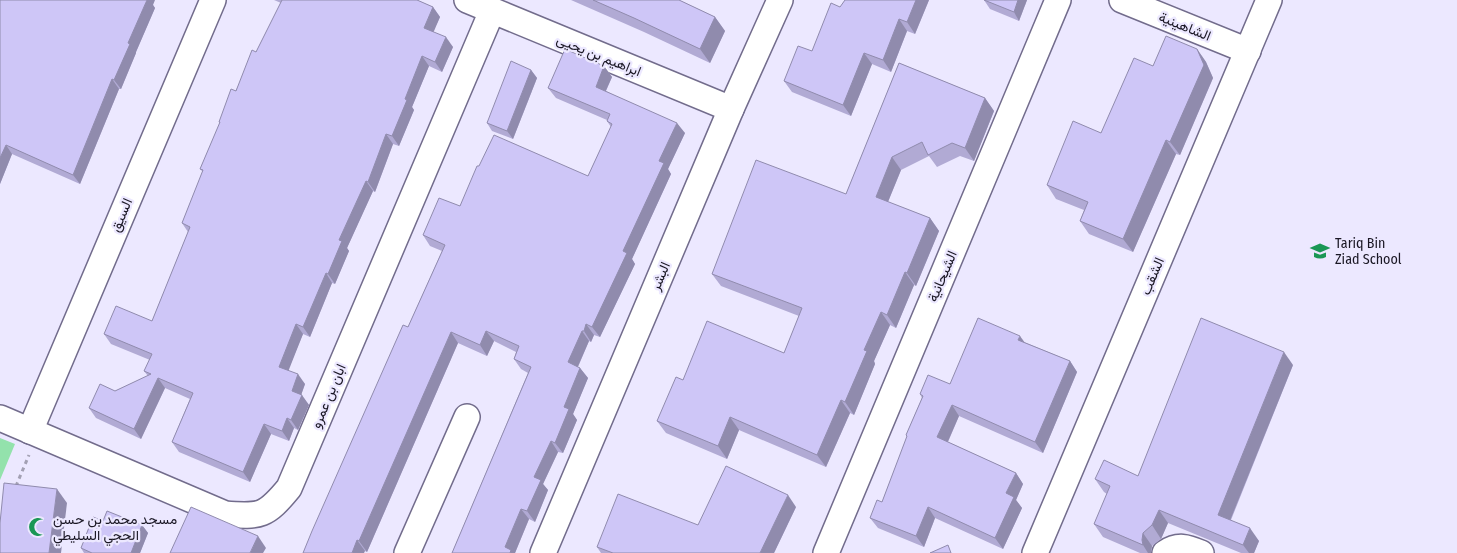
<svg xmlns="http://www.w3.org/2000/svg" width="1457" height="553" viewBox="0 0 1457 553" font-family="'Fira Sans Condensed',Vazirmatn,sans-serif">
	<rect width="100%" height="100%" fill="#ece8ff"/>
	<polygon fill="#93e2ac" points="0,438 15,444 0,480"/>
	<g fill="none" stroke-linecap="round" stroke-linejoin="round">
		<g stroke="#726c8c" stroke-width="28">
			<g id="minor">
				<polyline points="467,0 731,109"/>
				<polyline points="1122,0 1248,51"/>
				<path d="M0,418L225,514C261,517 266,516 289,488L492,11"/>
				<polyline points="30,431 213,0"/>
				<polyline points="407,553 467,417"/>
				<polyline points="543,553 731,109 780,0"/>
				<polyline points="826,553 1058,0"/>
				<polyline points="1035,553 1269,0"/>
				<path d="M1165,553C1178,544 1187,547 1201,553"/>
			</g>
		</g>
		<polyline stroke="#a3a0b3" stroke-width="3" stroke-dasharray="4 4" stroke-linecap="butt" points="16,486 29,455"/>
		<use href="#minor" stroke="#fff" stroke-width="25"/>
	</g>
	<g fill="#b1aad4">
		<polygon points="0,0 153,5 155,8 136,52 136,53 121,89 119,89 80,184 12,154 0,184"/>
		<polygon points="274,0 417,0 433,7 440,17 433,32 453,47 442,72 429,66 412,107 414,110 399,146 393,144 375,192 373,191 347,248 349,251 335,284 332,283 310,337 303,334 288,370 305,384 301,395 309,405 298,430 294,428 289,441 271,434 250,482 179,452 172,442 190,399 165,388 141,439 96,418 89,408 115,391 148,376 144,371 150,360 111,344 104,334 152,321 188,232 182,223 203,172 200,169 220,123 219,122 256,52 281,3"/>
		<polygon points="571,0 679,0 715,17 725,31 710,63 644,32"/>
		<polygon points="845,0 929,0 915,34 907,31 891,72 872,64 851,116 792,92 784,81 812,51"/>
		<polygon points="984,0 1027,0 1019,21 990,9"/>
		<polygon points="1197,49 1206,62 1213,78 1180,155 1176,154 1133,252 1089,234 1080,221 1084,210 1056,199 1047,185 1101,133 1153,66"/>
		<polygon points="899,63 985,98 994,111 974,161 960,156 937,167 929,156 901,170 888,202 930,218 939,231 916,286 914,285 896,328 890,325 874,361 875,364 854,415 850,413 826,467 739,430 727,459 666,433 657,421 683,380 784,353 799,316 721,286 712,274 846,194"/>
		<polygon points="604,66 612,77 606,91 685,133 668,169 671,174 632,259 635,264 600,337 594,335 591,342 589,341 578,367 580,368 588,378 573,414 577,420 563,453 558,452 543,484 548,490 535,522 529,519 515,553 452,553 528,373 521,369 514,359 516,352 494,341 487,356 458,343 367,552 365,551 303,553 408,327 442,251 430,246 423,235 460,206 479,166 588,176 611,127 607,121 607,120 556,98 548,88"/>
		<polygon points="531,70 537,78 513,139 492,131 487,123"/>
		<polygon points="1024,342 1070,361 1077,372 1043,453 959,416 948,442 1016,473 1023,484 1016,500 1022,508 1003,549 935,518 924,547 878,528 870,518 882,502 907,437 906,435 922,398 920,394 950,384"/>
		<polygon points="1293,365 1231,520 1259,541 1254,553 1241,553 1168,523 1161,539 1152,546 1151,553 1140,553 1103,537 1094,524 1107,494 1104,492 1095,479 1138,476"/>
		<polygon points="796,507 774,553 601,553 597,547 698,525"/>
		<polygon points="103,521 142,525 148,533 140,553 84,553 81,548"/>
	</g>
	<g fill="#908bad">
		<polygon points="147,0 155,0 153,5 155,8 136,52 136,53 121,89 114,80 128,43"/>
		<polygon points="916,0 929,0 915,34 907,22"/>
		<polygon points="1018,0 1027,0 1019,21 1014,12"/>
		<polygon points="433,7 440,17 431,38 424,28"/>
		<polygon points="715,17 725,31 710,63 700,49"/>
		<polygon points="899,19 907,31 891,72 883,60"/>
		<polygon points="446,37 453,47 442,72 435,62"/>
		<polygon points="1197,49 1206,62 1213,78 1180,155 1170,142"/>
		<polygon points="864,53 872,64 851,116 843,105"/>
		<polygon points="422,56 429,66 412,107 414,110 399,146 392,136 405,99"/>
		<polygon points="604,66 612,77 603,97 596,87"/>
		<polygon points="531,70 537,78 513,139 507,131"/>
		<polygon points="112,79 119,89 80,184 73,175"/>
		<polygon points="985,98 994,111 974,161 965,148"/>
		<polygon points="677,123 685,133 668,169 671,174 632,259 635,264 600,337 592,327 659,161"/>
		<polygon points="386,134 393,144 375,192 368,182"/>
		<polygon points="1166,140 1176,154 1133,252 1123,239"/>
		<polygon points="6,145 12,154 0,184 0,158"/>
		<polygon points="892,157 901,170 885,209 876,197"/>
		<polygon points="366,181 373,191 347,248 349,251 335,284 328,274 339,240"/>
		<polygon points="930,218 939,231 916,286 907,273"/>
		<polygon points="905,272 914,285 896,328 887,315"/>
		<polygon points="326,273 332,283 310,337 303,327"/>
		<polygon points="881,312 890,325 874,361 875,364 854,415 845,402 864,350"/>
		<polygon points="296,324 303,334 286,377 279,367"/>
		<polygon points="586,324 594,335 591,342 584,331"/>
		<polygon points="486,331 494,341 487,356 480,345"/>
		<polygon points="582,331 589,341 575,373 568,362"/>
		<polygon points="451,332 458,343 367,552 359,541"/>
		<polygon points="1020,336 1028,347 1018,340"/>
		<polygon points="1284,352 1293,365 1227,528 1218,515"/>
		<polygon points="1070,361 1077,372 1043,453 1035,442"/>
		<polygon points="580,368 588,378 573,414 577,420 563,453 555,443 564,407"/>
		<polygon points="298,374 305,384 299,401 292,391"/>
		<polygon points="158,378 165,388 141,439 134,429"/>
		<polygon points="302,395 309,405 298,430 291,420"/>
		<polygon points="841,400 850,413 826,467 817,455"/>
		<polygon points="952,405 959,416 945,448 937,437"/>
		<polygon points="730,417 739,430 727,459 718,446"/>
		<polygon points="287,418 294,428 289,441 282,431"/>
		<polygon points="264,424 271,434 250,482 243,472"/>
		<polygon points="551,441 558,452 543,484 548,490 535,522 527,511 534,477"/>
		<polygon points="1016,473 1023,484 1016,500 1022,508 1003,549 995,538 1006,493"/>
		<polygon points="57,489 67,503 61,553 49,553"/>
		<polygon points="788,495 796,507 774,553 760,553"/>
		<polygon points="928,507 935,518 924,547 916,536"/>
		<polygon points="521,509 529,519 515,553 510,553 505,547"/>
		<polygon points="1159,510 1168,523 1161,539 1152,525"/>
		<polygon points="142,525 148,533 140,553 131,553"/>
		<polygon points="1250,528 1259,541 1254,553 1249,553 1243,545"/>
		<polygon points="1143,533 1152,546 1151,553 1148,553 1143,545 1142,540"/>
		<polygon points="258,536 266,548 263,553 250,553"/>
		<polygon points="357,540 365,551 364,553 352,553"/>
	</g>
	<g fill="#cec6f7" stroke="#908bad">
		<polygon points="0,0 147,0 128,43 130,44 114,80 112,79 73,175 6,145 0,158"/>
		<polygon points="282,0 417,0 433,7 424,28 446,37 435,62 422,56 405,99 407,100 392,136 386,134 368,182 366,181 339,240 342,241 328,274 326,273 303,327 296,324 279,367 298,374 292,391 302,395 291,420 287,418 282,431 264,424 243,472 172,442 193,393 158,378 134,429 89,408 100,384 115,391 151,374 144,371 152,354 104,334 116,306 152,321 190,227 182,223 203,170 200,169 220,122 219,122 231,89 236,91 252,50 256,52"/>
		<polygon points="593,0 679,0 715,17 700,49 634,18"/>
		<polygon points="845,0 916,0 907,22 899,19 883,60 864,53 843,105 784,81 798,46 812,51 831,3 840,7"/>
		<polygon points="984,0 1018,0 1014,12"/>
		<polygon points="1166,36 1197,49 1204,65 1170,142 1166,140 1123,239 1080,221 1088,202 1047,185 1073,121 1101,133 1134,58 1153,66"/>
		<polygon points="565,49 604,66 596,87 677,123 659,161 664,163 623,251 627,253 592,327 586,324 584,331 582,331 568,362 580,368 564,407 569,409 555,443 551,441 534,477 541,480 527,511 521,509 505,547 511,550 510,553 452,553 531,367 514,359 519,346 486,331 480,345 451,332 359,541 357,540 352,553 303,553 312,531 403,325 408,327 445,245 423,235 439,198 460,206 477,166 479,166 494,135 588,176 612,124 607,121 610,114 548,88"/>
		<polygon points="511,61 531,70 507,131 487,123"/>
		<polygon points="899,63 985,98 965,148 952,143 928,155 922,142 892,157 876,197 930,218 907,273 905,272 887,315 881,312 864,350 867,351 845,402 841,400 817,455 730,417 718,446 657,421 676,377 683,380 707,321 784,353 802,308 712,274 756,160 846,194"/>
		<polygon points="978,318 1020,336 1018,340 1070,361 1035,442 952,405 937,437 1016,473 1006,493 1014,497 995,538 928,507 916,536 870,518 877,500 882,502 907,436 906,435 923,396 920,394 928,375 950,384"/>
		<polygon points="1201,318 1284,352 1218,515 1250,528 1243,545 1159,510 1152,525 1143,533 1142,540 1143,545 1094,524 1110,486 1095,479 1104,460 1138,476"/>
		<polygon points="726,466 788,495 760,553 613,553 597,547 618,494 698,525"/>
		<polygon points="4,483 57,489 49,553 0,553 0,523"/>
		<polygon points="191,507 258,536 250,553 170,553"/>
		<polygon points="107,511 142,525 131,553 92,553 81,548 93,517 103,521"/>
		<polygon points="948,545 951,553 930,553"/>
	</g>
	<defs>
		<g id="school-bare" transform="scale(1.5)"><path d="M0-5L7-2L0 1L-7-2ZM-4 1L0 2.5L4 1V4Q0 6-4 4Z" fill="#1a9755" stroke="#ece8ff" stroke-width="2.5" paint-order="stroke"/></g>
		<g id="mosque-bare" transform="scale(1.5)"><path d="M3.5-4.9A6 6 0 1 0 3.5 4.9A5 5 0 1 1 3.5-4.9Z" fill="#1a9755" stroke="#ece8ff" stroke-width="2.5" paint-order="stroke"/></g>
	</defs>
	<g fill-rule="evenodd">
		<use href="#school-bare" x="1320" y="251"/>
		<use href="#mosque-bare" x="38" y="527"/>
	</g>
	<g text-anchor="middle" stroke-width="4.5" stroke-linejoin="round" paint-order="stroke">
		<g font-size="14" fill="#1a1724" stroke="#ece8ff">
			<text transform="translate(1185 26) rotate(22)" y="5">الشاهينية</text>
			<text transform="translate(599 55) rotate(22)" y="5">ابراهيم بن يحيى</text>
			<text transform="translate(121 215) rotate(-67)" y="5">السيق</text>
			<text transform="translate(660 276) rotate(-67)" y="5">البشر</text>
			<text transform="translate(942 276) rotate(-67)" y="5">الشيحانية</text>
			<text transform="translate(1152 276) rotate(-67)" y="5">الشقب</text>
			<text transform="translate(328 396) rotate(-67)" y="5">ابان بن عمرو</text>
		</g>
		<g font-size="14" fill="#1a1724" stroke="#ece8ff" text-anchor="start">
			<text x="1335" y="248">Tariq Bin<tspan x="1335" dy="16">Ziad School</tspan></text>
			<text x="53" y="524">مسجد محمد بن حسن<tspan x="53" dy="16">الحجي السليطي</tspan></text>
		</g>
	</g>
</svg>
